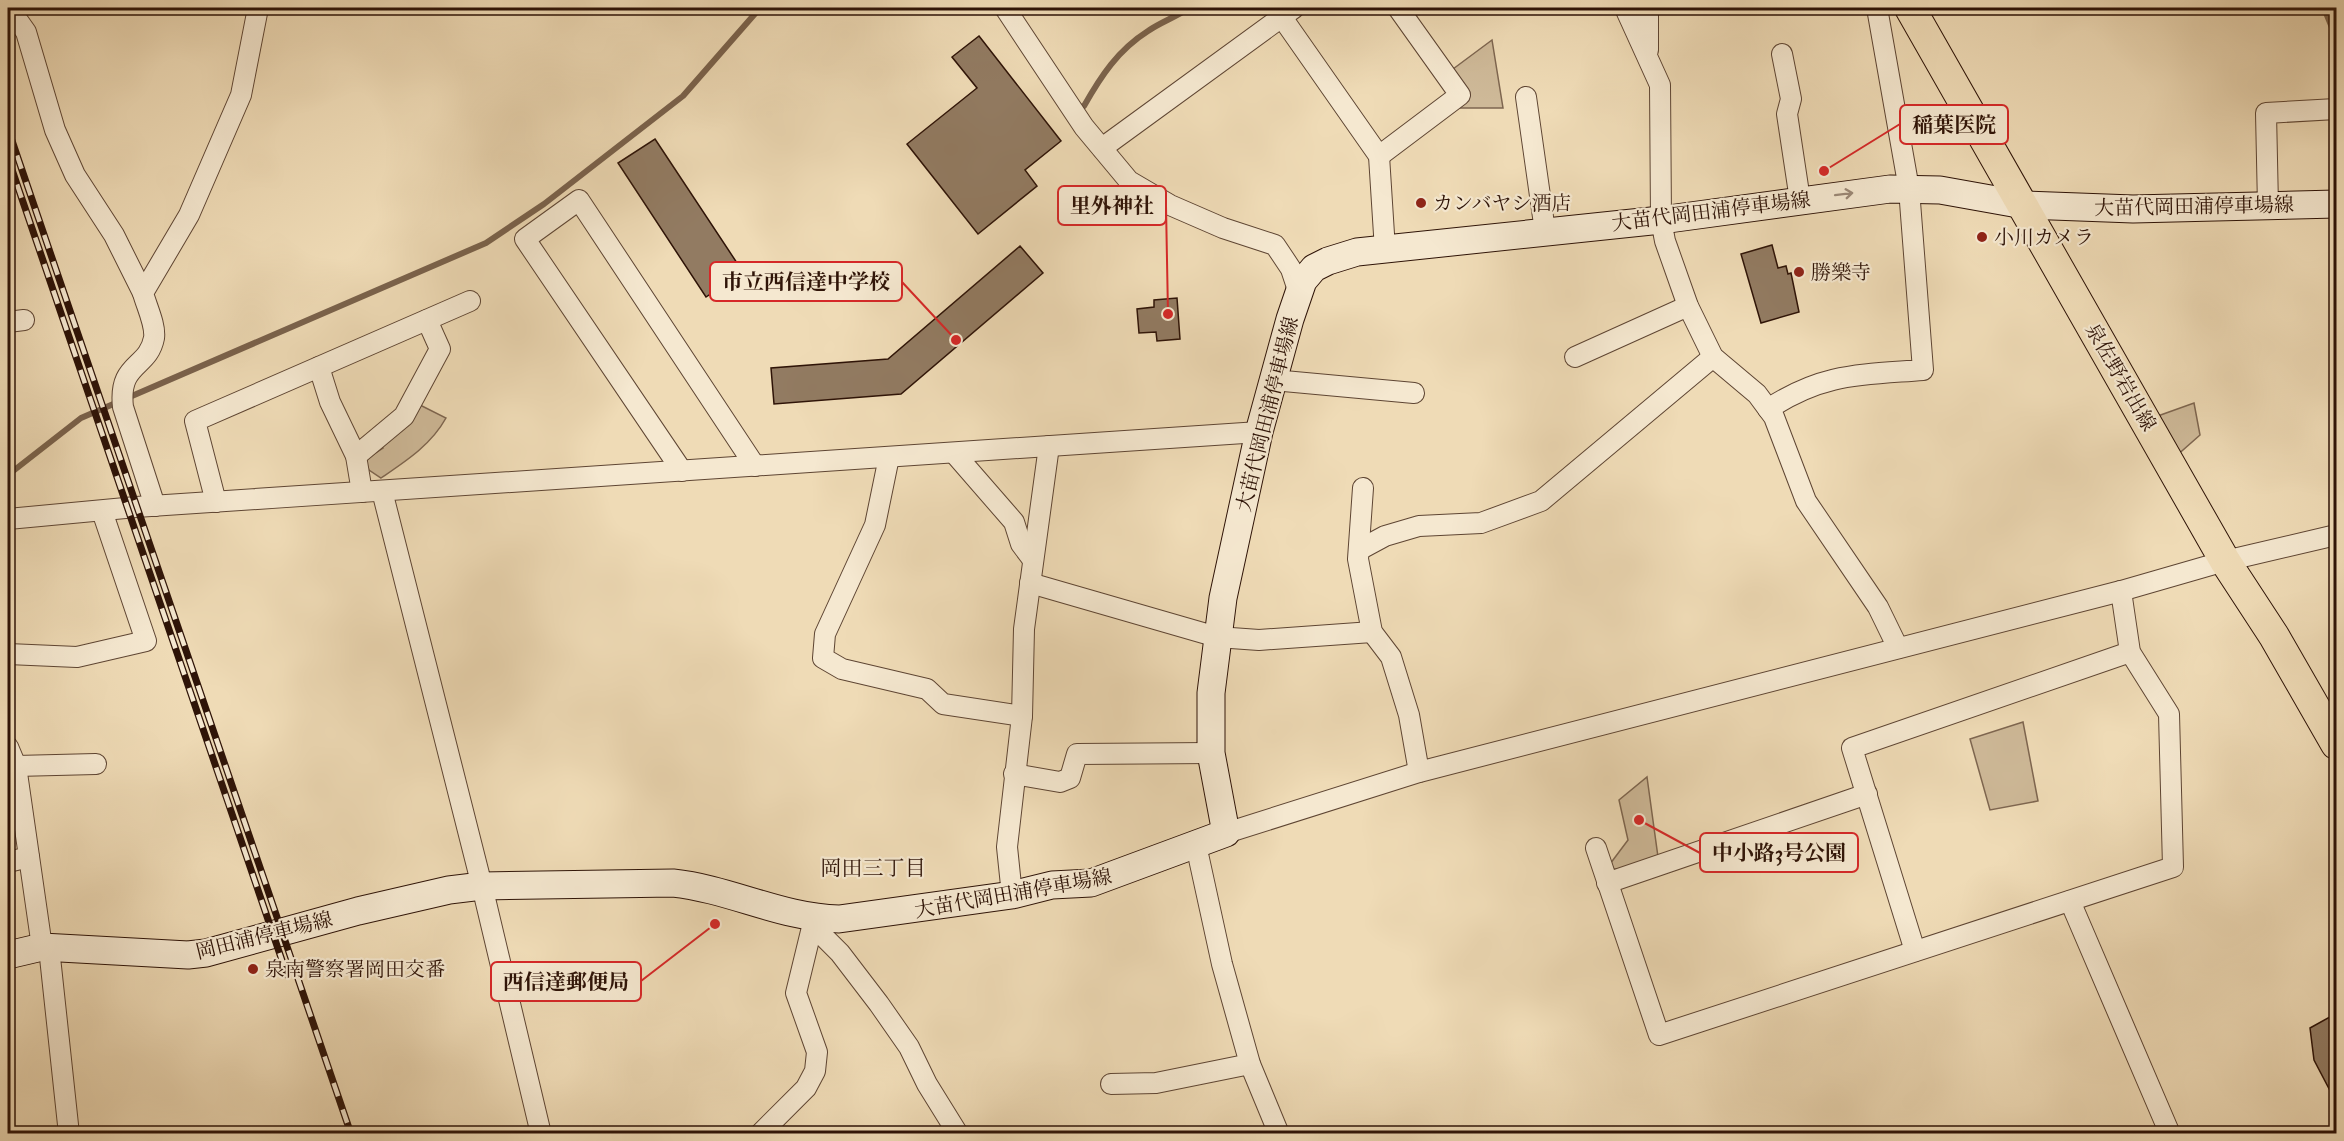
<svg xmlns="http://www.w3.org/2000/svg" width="2344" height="1141" viewBox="0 0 2344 1141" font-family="'IM FELL Double Pica','Noto Serif JP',serif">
	<rect width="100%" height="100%" fill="#efdbb6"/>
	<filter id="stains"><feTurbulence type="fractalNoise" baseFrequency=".00333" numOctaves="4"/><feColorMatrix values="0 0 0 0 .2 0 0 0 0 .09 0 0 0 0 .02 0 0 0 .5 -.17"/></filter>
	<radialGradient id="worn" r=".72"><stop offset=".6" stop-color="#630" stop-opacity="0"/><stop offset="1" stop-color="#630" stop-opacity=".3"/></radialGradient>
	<g fill="#ceb998" stroke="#7e6650" stroke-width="1.5">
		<polygon points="1492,40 1503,108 1455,108 1449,72"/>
		<polygon points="2194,403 2200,435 2175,457 2155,417"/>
		<path d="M418,404L446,418C431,445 406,461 381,478L369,470L365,460L383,448L379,442Z"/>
		<polygon points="2023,722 2038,801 1990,810 1970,739"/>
		<polygon points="1647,777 1658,857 1622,870 1607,868 1628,840 1619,800"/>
	</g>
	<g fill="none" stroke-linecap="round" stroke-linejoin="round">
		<g stroke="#7a624c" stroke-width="6">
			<polyline points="2324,8 2336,37"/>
			<path d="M1076,108L1084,106C1101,76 1118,50 1148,31C1161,22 1176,17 1189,8"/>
			<polyline points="8,475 81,418 486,243 544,204 683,96 760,8"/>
		</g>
	</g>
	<g fill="#927b62" stroke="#2e1307" stroke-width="1.5">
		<polygon points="979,36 1061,141 1025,170 1037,186 978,234 907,144 977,88 952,57"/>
		<polygon points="655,139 743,272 706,297 618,163"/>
		<polygon points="1772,245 1778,268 1786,266 1788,274 1791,273 1799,312 1761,323 1741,254"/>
		<polygon points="1020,246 1043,273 901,394 774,404 771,368 888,359"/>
		<polygon points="1177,298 1180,339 1157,341 1156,332 1139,333 1137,309 1154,307 1154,300"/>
		<polygon points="2337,1013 2337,1104 2314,1060 2310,1028"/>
	</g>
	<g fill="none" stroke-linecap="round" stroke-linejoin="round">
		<g stroke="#5e4533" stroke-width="22">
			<g id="street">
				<polyline points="9,8 26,32 55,130 75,175 114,235 143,293"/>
				<polyline points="1005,8 1084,127 1129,181 1170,205 1223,228 1275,245 1291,269 1299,293"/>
				<polyline points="1625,8 1660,85 1661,220 1665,241 1688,306 1713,357 1757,394 1774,417 1806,501 1878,607 1898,648"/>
				<polyline points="1648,8 1648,50"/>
				<polyline points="1281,16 1379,156 1385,250"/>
				<polyline points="1782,54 1791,99 1787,114 1800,200"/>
				<polyline points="1526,97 1545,231"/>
				<polyline points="1102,148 1294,8"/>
				<polyline points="1379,156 1460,95 1398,8"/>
				<polyline points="2268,206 2266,113 2336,109"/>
				<polyline points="8,322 24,320"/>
				<polyline points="1575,357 1688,306"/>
				<polyline points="319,367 330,402 356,456 362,492"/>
				<polyline points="1273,380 1414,393"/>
				<path d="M1768,409C1823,373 1859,375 1923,370L1909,189L1877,8"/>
				<polyline points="954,453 1014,522 1021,544 1033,560"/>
				<polyline points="356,456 404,416 440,349 427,320"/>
				<polyline points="889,457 875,525 825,634 823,658 842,669 927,689 943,704 1022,716"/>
				<polyline points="682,471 525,239 579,200 755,466"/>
				<polyline points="1363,488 1358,559 1372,632 1391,657 1409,715 1419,772"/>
				<polyline points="382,491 482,886 541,1134"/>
				<polyline points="216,502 195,421 470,301"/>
				<path d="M155,506L123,407C118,362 148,369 154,338C156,325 146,305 143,293L189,215L241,95L258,8"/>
				<polyline points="8,519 136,507 1259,432"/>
				<polyline points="1359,550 1385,536 1419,526 1481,523 1541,501 1713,357"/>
				<polyline points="1030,583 1217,637 1259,640 1372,632"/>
				<polyline points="8,654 77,657 146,641 102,511"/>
				<polyline points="8,747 16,766 42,947"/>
				<polyline points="16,766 96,764"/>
				<polyline points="1014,774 1060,782 1070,778 1077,754 1211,753"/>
				<polyline points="1226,833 1419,772 2121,591 2225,561 2336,535"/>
				<polyline points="1196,845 1222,964 1250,1064 1279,1134"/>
				<polyline points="1596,848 1659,1035 2173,867 2169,714 2130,652 2121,591"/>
				<polyline points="8,862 29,857"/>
				<polyline points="1607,883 1867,794"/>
				<polyline points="1012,895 1007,847 1022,716 1024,629 1049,446"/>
				<polyline points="2070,901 2170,1134"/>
				<polyline points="813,926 840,953 879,1004 909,1047 927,1084 958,1134"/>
				<polyline points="49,948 69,1134"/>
				<polyline points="1915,951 1852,748 2130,652"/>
				<polyline points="1111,1084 1156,1083 1250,1064"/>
				<polyline points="760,1134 806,1088 815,1071 817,1052 796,993 814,919"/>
			</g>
		</g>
		<g stroke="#2e1307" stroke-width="29">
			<path id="secondary" d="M8,955L42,947L188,955L206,953L358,911L449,890L482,886L673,883C730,889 782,918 839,919L1012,895L1052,885L1091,883L1226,833L1211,753V693L1223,598L1259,432L1290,319L1303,281L1314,268L1328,261L1357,252L1661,220L1890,189L1940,190L2024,205L2133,209L2336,204"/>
		</g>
		<g stroke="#2e1307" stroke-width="32">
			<polyline id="primary" points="1910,8 2225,561 2274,636 2336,744"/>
		</g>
		<use href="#street" stroke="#f5e8d0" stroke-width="20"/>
		<use href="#secondary" stroke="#f5e8d0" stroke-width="27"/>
		<use href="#primary" stroke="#efdbb6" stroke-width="30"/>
		<g stroke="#2e1307" stroke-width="7">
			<g id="rail">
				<polyline points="8,129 351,1134"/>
				<polyline points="8,158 287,975"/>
			</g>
		</g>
		<use href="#rail" stroke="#f5e8d0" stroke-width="4.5" stroke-dasharray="14" stroke-linecap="butt"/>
	</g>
	<defs><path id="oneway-shaft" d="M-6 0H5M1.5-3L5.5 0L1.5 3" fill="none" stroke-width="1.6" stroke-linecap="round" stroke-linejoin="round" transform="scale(1.5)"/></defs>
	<use stroke="#9b8876" href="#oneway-shaft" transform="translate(1844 194) rotate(-7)"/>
	<g fill="#8f2418" stroke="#f5e8d0" stroke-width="2">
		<circle cx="1421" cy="203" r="6"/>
		<circle cx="1982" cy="237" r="6"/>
		<circle cx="1799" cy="272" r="6"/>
		<circle cx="253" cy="969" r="6"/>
	</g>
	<g text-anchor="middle" stroke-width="4.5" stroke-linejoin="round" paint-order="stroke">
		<g font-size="20" fill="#2e1307" stroke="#f5e8d0" text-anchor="start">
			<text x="1433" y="210">カンバヤシ酒店</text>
			<text x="1994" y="244">小川カメラ</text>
			<text x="1811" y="279">勝樂寺</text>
			<text x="265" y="976">泉南警察署岡田交番</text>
		</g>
		<g font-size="20" fill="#2e1307" stroke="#f5e8d0">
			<text transform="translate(2194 206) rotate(-1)" y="7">大苗代岡田浦停車場線</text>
			<text transform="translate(1711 211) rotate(-7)" y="7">大苗代岡田浦停車場線</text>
			<text transform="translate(2121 377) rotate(60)" y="7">泉佐野岩出線</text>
			<text transform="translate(1267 414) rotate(-76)" y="7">大苗代岡田浦停車場線</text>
			<text transform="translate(1013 893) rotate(-10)" y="7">大苗代岡田浦停車場線</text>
			<text transform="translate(264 935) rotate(-14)" y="7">岡田浦停車場線</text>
		</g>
		<g font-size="21" fill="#2e1307" stroke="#f5e8d0">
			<text x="873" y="875">岡田三丁目</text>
		</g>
	</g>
	<path fill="none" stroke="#d62828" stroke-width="2" d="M1824 171L1900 124M1168 314L1166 206M956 340L902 282M1639 820L1700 853M715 924L641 981"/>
	<g fill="#d62828" stroke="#f5e8d0" stroke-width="2">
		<circle cx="1824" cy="171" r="6"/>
		<circle cx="1168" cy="314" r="6"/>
		<circle cx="956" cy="340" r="6"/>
		<circle cx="1639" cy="820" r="6"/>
		<circle cx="715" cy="924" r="6"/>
	</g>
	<g fill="#f5e8d0" stroke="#d62828" stroke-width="2">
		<rect x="1900" y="105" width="108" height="39" rx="6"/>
		<rect x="1058" y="186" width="108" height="39" rx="6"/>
		<rect x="710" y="262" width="192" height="39" rx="6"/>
		<rect x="1700" y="833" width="158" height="39" rx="6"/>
		<rect x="491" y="962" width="150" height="39" rx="6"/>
	</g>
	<g font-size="21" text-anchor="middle" font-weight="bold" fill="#2e1307">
		<text x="1954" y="132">稲葉医院</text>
		<text x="1112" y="213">里外神社</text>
		<text x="806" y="289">市立西信達中学校</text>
		<text x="1779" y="860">中小路3号公園</text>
		<text x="566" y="989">西信達郵便局</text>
	</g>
	<rect width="2344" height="1141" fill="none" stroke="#efdbb6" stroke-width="30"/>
	<rect x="9" y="9" width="2326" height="1123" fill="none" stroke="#2e1307" stroke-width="3"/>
	<rect x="15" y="15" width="2314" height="1111" fill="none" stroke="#2e1307" stroke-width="1.5"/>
	<rect width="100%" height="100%" filter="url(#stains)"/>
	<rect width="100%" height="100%" fill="url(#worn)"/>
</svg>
